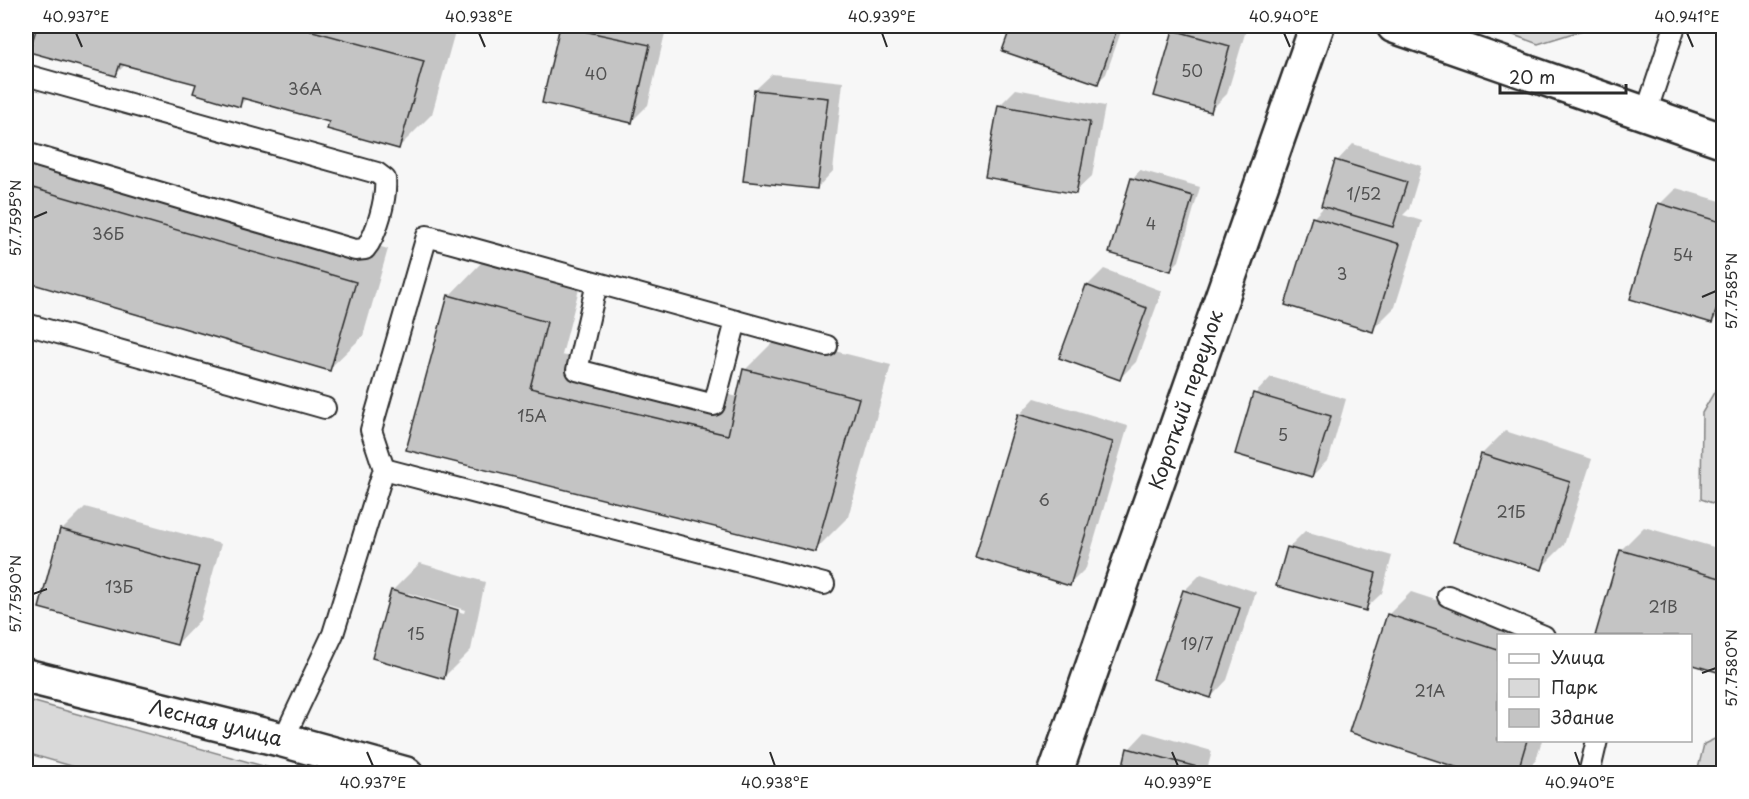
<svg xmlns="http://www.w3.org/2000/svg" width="1749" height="799" viewBox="0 0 1749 799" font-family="'Playpen Sans',sans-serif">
	<rect width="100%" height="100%" fill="#f7f7f7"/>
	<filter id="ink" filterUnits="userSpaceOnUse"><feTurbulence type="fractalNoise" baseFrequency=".0167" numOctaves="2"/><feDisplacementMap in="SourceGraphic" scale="12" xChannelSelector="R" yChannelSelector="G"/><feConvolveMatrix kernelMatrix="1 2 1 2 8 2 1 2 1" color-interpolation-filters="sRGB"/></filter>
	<g filter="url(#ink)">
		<g fill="#d9d9d9" stroke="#828282" stroke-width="1.5">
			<polygon points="1489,26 1596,26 1538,44"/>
			<polygon points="1723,377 1723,507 1701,499 1702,413"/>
			<polygon points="26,700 31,701 288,773 96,773 26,753"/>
			<polygon points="1723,735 1723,773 1697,773 1704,744"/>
		</g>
		<g fill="#0003" fill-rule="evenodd">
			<polygon points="38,26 446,26 456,28 432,114 399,147 331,121 247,98 240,105 198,83 126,64 116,74 31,51"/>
			<polygon points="562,26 651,26 666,29 648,105 631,122 544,102"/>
			<polygon points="1012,26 1123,26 1106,74 1098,82 1004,50"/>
			<polygon points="1179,26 1230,26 1246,30 1227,94 1211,110 1174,31"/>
			<polygon points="772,74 843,82 833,171 817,188 755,90"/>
			<polygon points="1016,89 1105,106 1092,176 1075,192 1000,105"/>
			<polygon points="1353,144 1422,166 1409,209 1403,215 1422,221 1395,307 1372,330 1313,218 1326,205 1337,161"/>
			<polygon points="39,148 388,249 363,336 329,369 26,281 26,161"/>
			<polygon points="1140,170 1200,187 1179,261 1171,269 1132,179"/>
			<polygon points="1676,188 1724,202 1724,310 1712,322 1660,204"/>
			<polygon points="482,262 579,289 562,355 738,397 745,370 778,337 891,365 848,517 815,550 408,448 449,296"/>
			<polygon points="1104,269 1162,291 1136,362 1119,379 1087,286"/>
			<polygon points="1271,377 1346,399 1329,459 1312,476 1255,394"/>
			<polygon points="1035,398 1128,426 1086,568 1070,584 1019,415"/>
			<polygon points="1505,431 1592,459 1564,545 1541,568 1482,454"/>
			<polygon points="85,507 221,544 200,620 177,644 62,530"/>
			<polygon points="1644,527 1724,550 1724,672 1690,636 1621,550"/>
			<polygon points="1305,531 1392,556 1382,593 1365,609 1288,548"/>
			<path d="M420,563L485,582L471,650L444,677L392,591ZM408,593L465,610L464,613L408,597Z"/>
			<polygon points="1201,574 1256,592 1227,680 1211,697 1184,591"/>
			<polygon points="1411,592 1545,636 1498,636 1498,740 1542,740 1536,760 1522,774 1482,774 1388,615"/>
			<polygon points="1145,732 1212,751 1206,774 1122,774 1129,749"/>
		</g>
		<g fill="#c4c4c4" stroke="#2b2b2b" stroke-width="1.5">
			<polygon points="37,26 294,26 424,61 399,149 327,129 329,122 242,98 240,107 193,93 196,84 120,64 116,76 29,52"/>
			<polygon points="560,26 650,45 632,123 542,103"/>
			<polygon points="1011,26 1118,26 1098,84 1002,51"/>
			<polygon points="1173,30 1230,46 1211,112 1154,96"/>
			<polygon points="754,90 828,98 817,189 743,181"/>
			<polygon points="998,105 1090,122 1076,194 985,177"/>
			<polygon points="1335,160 1407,182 1393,227 1321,206"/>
			<polygon points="1131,178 1193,196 1171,271 1109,253"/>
			<polygon points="26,186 356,282 330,371 26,282"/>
			<polygon points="1658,203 1724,223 1724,287 1712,323 1630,299"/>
			<polygon points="1312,217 1400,244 1373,332 1285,305"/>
			<polygon points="1086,285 1147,308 1120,380 1059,358"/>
			<polygon points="448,295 547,322 530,388 728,435 743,369 859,398 815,552 406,450"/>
			<polygon points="1253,393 1331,416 1312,477 1235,454"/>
			<polygon points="1018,414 1113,442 1070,586 975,557"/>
			<polygon points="1481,454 1570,482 1542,570 1453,542"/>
			<polygon points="60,529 199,567 177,645 39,608"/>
			<polygon points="1287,547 1376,573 1366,611 1276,586"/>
			<polygon points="1620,550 1724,579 1724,674 1690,664 1690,636 1595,636"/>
			<polygon points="391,590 458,610 444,679 372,658"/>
			<polygon points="1183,590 1240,608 1211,698 1153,679"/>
			<polygon points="1387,614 1498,650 1498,740 1527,740 1517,774 1477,774 1349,732"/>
			<polygon points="1127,748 1197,767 1195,774 1121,774"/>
		</g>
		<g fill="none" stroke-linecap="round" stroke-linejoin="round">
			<g stroke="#2b2b2b" stroke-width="24">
				<g id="service">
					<path d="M26,75L377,173L385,179C387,197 377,235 365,249L355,250L26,153"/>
					<polyline points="1646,113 1675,26"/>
					<polyline points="597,283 577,370 714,405 736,321"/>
					<polyline points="26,324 325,408"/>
					<polyline points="384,469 824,584"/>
					<polyline points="1448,596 1544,636"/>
					<polyline points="283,740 333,634 384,469 371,430 427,236 827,346"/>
					<polyline points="1589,774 1597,740"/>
				</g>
			</g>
			<g stroke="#2b2b2b" stroke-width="38">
				<g id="minor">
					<polyline points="26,676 283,740 406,774"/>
					<polyline points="1055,774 1317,26"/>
				</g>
			</g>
			<g stroke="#2b2b2b" stroke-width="38">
				<polyline id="secondary" points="1394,26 1724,141"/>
			</g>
			<use href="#service" stroke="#fff" stroke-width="20"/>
			<use href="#minor" stroke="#fff" stroke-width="33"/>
			<use href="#secondary" stroke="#fff" stroke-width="33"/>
		</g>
	</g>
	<path fill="none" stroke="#2b2b2b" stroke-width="2" d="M76,33L82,47M479,33L485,47M882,33L887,47M1284,33L1290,47M1687,33L1693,47M33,218L47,212M1702,297L1716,291M33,594L47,589M1702,673L1716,668M367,752L373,766M770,752L775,766M1172,752L1178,766M1575,752L1580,766"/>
	<g text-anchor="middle" stroke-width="6" stroke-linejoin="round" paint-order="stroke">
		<g font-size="16" fill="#515151">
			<text x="1192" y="77">50</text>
			<text x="596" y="80">40</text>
			<text x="305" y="95">36А</text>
			<text x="1364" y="200">1/52</text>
			<text x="1151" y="230">4</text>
			<text x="108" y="240">36Б</text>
			<text x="1683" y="261">54</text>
			<text x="1342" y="280">3</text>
			<text x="532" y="422">15А</text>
			<text x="1283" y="441">5</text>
			<text x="1044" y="506">6</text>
			<text x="1511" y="518">21Б</text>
			<text x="119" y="593">13Б</text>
			<text x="1663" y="613">21В</text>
			<text x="416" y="640">15</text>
			<text x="1197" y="650">19/7</text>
			<text x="1430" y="697">21А</text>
		</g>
		<g font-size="20" fill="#2b2b2b" stroke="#fff">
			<text transform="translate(1186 400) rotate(-71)" y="7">Короткий переулок</text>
			<text transform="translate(216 723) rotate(14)" y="7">Лесная улица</text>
		</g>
	</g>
	<rect width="1749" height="799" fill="none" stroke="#fff" stroke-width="66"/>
	<rect x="1497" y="634" width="195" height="108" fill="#ffffff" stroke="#aaaaaa" stroke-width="1.5"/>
	<rect x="1509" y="654" width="30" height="9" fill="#ffffff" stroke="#aaaaaa" stroke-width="1.5"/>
	<text x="1551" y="664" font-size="18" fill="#2b2b2b">Улица</text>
	<rect x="1509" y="679" width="30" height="18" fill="#d9d9d9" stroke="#aaaaaa" stroke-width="1.5"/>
	<text x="1551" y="694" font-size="18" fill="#2b2b2b">Парк</text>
	<rect x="1509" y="709" width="30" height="18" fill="#c4c4c4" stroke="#aaaaaa" stroke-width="1.5"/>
	<text x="1551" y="724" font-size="18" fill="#2b2b2b">Здание</text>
	<path d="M1500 84v9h126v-9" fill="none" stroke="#2b2b2b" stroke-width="3"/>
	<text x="1509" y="84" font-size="18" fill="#2b2b2b" stroke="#ffffff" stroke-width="4.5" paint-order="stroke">20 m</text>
	<rect x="33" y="33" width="1683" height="733" fill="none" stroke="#2b2b2b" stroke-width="2"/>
	<g font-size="15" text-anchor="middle" fill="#2b2b2b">
		<text x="76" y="22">40.937°E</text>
		<text x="479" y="22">40.938°E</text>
		<text x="882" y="22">40.939°E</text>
		<text x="1284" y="22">40.940°E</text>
		<text x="1687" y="22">40.941°E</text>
		<text transform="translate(16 218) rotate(-90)" y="5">57.7595°N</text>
		<text transform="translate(1732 291) rotate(-90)" y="5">57.7585°N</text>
		<text transform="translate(16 594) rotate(-90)" y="5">57.7590°N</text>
		<text transform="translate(1732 668) rotate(-90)" y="5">57.7580°N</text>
		<text x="373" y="788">40.937°E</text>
		<text x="775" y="788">40.938°E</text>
		<text x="1178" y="788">40.939°E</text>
		<text x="1580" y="788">40.940°E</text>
	</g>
</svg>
